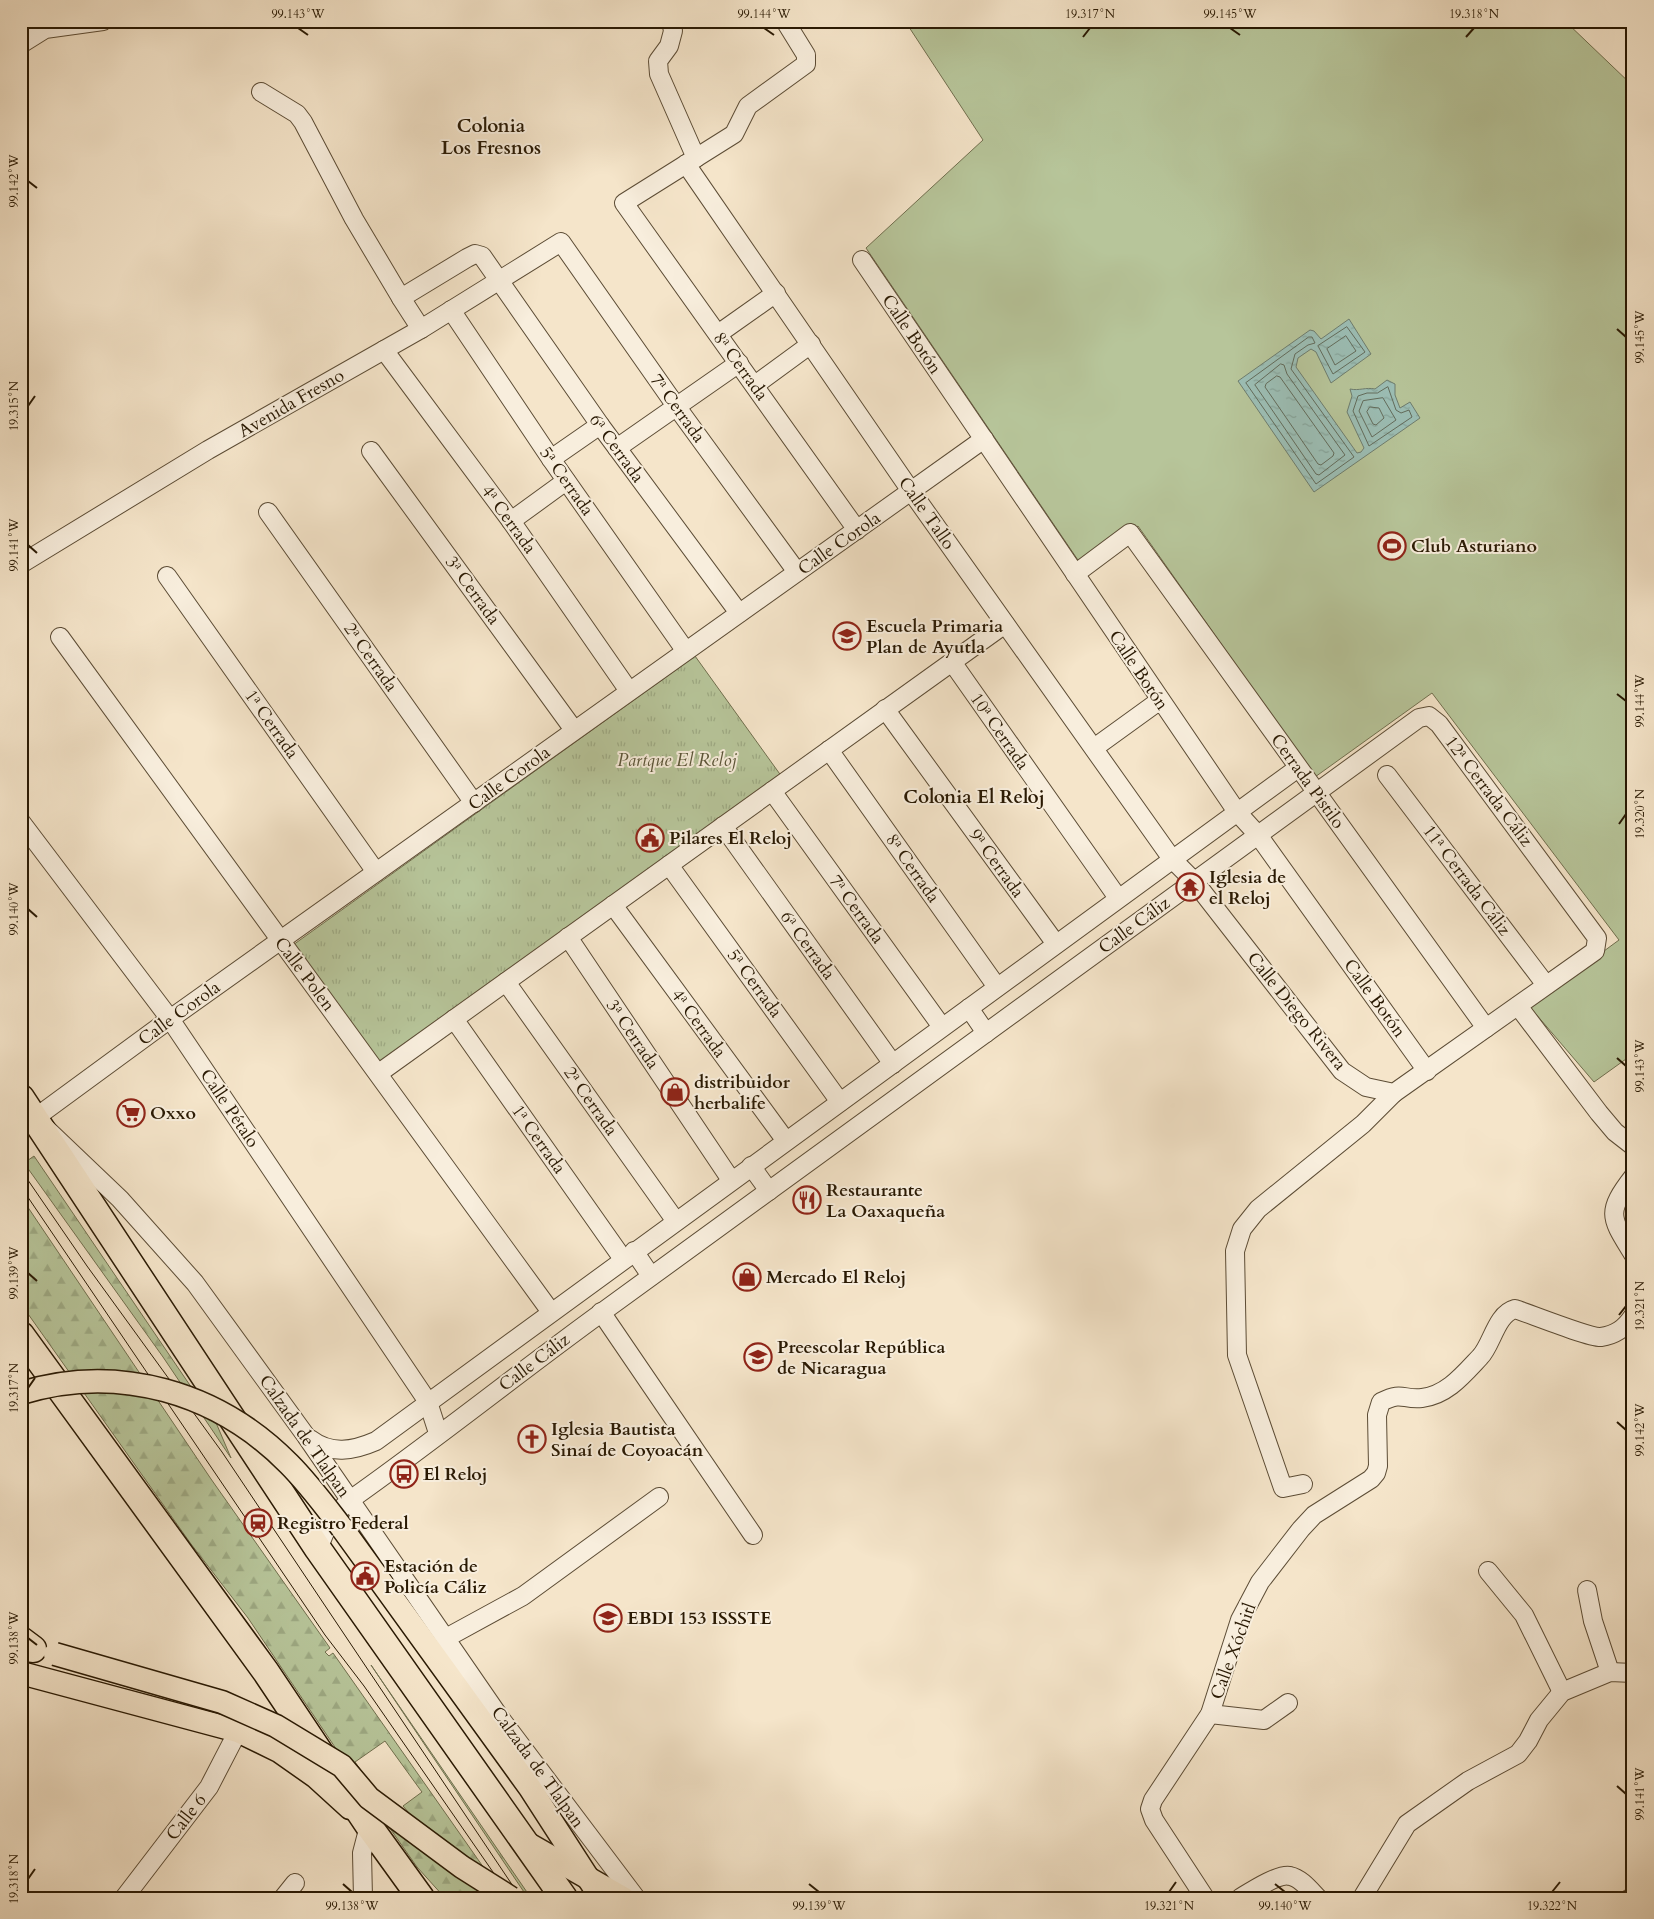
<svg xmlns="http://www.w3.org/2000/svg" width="1654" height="1919" viewBox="0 0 1654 1919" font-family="Cardo,serif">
	<defs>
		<pattern id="forest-firs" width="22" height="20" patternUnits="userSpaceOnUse" patternTransform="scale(1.25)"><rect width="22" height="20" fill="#b7c59a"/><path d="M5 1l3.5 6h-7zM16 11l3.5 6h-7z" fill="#9da983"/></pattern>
		<pattern id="park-tufts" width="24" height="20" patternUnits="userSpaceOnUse" patternTransform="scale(1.25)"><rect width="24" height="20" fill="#b7c59a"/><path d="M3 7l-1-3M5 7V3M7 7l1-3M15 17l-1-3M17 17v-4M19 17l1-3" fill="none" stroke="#9da983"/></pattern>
		<pattern id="water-ripples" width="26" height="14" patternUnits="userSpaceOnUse" patternTransform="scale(1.25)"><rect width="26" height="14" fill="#9cbfb6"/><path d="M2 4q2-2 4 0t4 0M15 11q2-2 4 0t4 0" fill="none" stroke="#86a49b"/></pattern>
	</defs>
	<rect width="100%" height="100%" fill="#f5e5ca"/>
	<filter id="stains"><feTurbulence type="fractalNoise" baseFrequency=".004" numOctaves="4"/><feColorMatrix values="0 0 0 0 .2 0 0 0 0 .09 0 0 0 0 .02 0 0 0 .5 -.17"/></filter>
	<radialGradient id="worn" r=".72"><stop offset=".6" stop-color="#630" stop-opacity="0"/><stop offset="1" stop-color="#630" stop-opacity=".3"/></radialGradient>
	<g fill="url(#forest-firs)" stroke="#706f4e">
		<polygon points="34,1156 217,1425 231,1458 163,1357 24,1163"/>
		<polygon points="21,1197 211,1479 330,1648 325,1652 329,1656 333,1653 505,1898 445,1898 417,1867 389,1827 409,1813 403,1806 422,1792 419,1788 385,1741 355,1762 392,1814 384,1820 248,1618 191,1544 21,1304"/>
		<polygon points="371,1665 531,1898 528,1898"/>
	</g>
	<polygon fill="url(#park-tufts)" stroke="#706f4e" points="695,656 782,777 378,1064 293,945"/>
	<polygon fill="#b7c59a" stroke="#706f4e" points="905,21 1565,21 1633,86 1633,1054 1594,1082 1529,1006 1619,940 1432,693 1315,777 1138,526 1082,566 866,248 983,140"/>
	<path fill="url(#water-ripples)" stroke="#6e7d6e" d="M1349,319L1371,354L1331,383L1316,352L1311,349L1298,358L1296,367L1357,453L1361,452L1364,448L1347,412L1352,396L1350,389C1359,391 1366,387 1375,389L1387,380L1395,384V395L1400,408L1410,402L1420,418L1314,492L1238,381L1310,330L1314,331L1321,339Z"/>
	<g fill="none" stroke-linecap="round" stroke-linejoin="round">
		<g stroke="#626c5c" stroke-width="1">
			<polygon points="1347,327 1365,352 1333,374 1318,346"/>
			<polygon points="1346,336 1356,351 1335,365 1327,349"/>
			<polygon points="1309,337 1312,337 1315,343 1308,345 1295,354 1291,369 1354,457 1316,484 1246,383"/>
			<polygon points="1281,364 1284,365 1287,374 1345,455 1319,475 1316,474 1255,385"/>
			<polygon points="1277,376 1280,377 1334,453 1333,456 1321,465 1318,464 1265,387 1266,384"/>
			<polygon points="1388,387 1396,410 1401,413 1409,410 1412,417 1369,446 1353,411 1358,396 1367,393 1377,393"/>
			<polygon points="1383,398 1396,420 1372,437 1359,411 1363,401"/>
			<polygon points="1370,407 1379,408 1384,418 1376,425 1373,424 1367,412"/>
		</g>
		<g stroke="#5c4c35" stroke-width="20">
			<g id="minor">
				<polyline points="671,21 673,31 669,46 658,61 659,74 696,158"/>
				<polyline points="785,21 806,55 806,64 748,106 734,134 624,203 857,530"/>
				<polyline points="1632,21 1633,23"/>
				<polyline points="21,44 45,29 103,21"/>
				<polyline points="261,92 297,114 303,122 354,219 401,298"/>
				<polyline points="862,260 1237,812 1258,835 1427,1071"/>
				<polyline points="451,310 551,459 685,650"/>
				<polyline points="421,329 401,298 467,258 475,254 482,256 600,425 739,613"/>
				<polyline points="718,334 776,293"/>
				<polyline points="384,350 511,521 629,691"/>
				<polyline points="755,385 811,344"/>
				<polyline points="617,448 739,363"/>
				<polyline points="371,451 574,730"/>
				<polyline points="551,459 600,425"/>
				<polyline points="268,512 474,803"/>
				<polyline points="511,521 566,481"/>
				<polyline points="21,564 208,450 421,329 561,242 676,406 797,572"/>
				<polyline points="1075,574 1130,533 1486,1028"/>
				<polyline points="167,576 376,872"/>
				<polyline points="60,637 551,1312"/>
				<polyline points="952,662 1118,898"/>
				<polyline points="885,709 1056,944"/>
				<polyline points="1094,748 1159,701"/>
				<polyline points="829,750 997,987"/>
				<polyline points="1387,775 1546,985"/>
				<polyline points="772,791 942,1027"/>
				<polyline points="21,822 170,1019 428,1402 438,1433"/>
				<polyline points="723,826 893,1064"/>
				<polyline points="669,865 840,1102"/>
				<polyline points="613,905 786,1141"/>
				<polyline points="568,937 731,1180"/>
				<polyline points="506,982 675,1220"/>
				<polyline points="1518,1006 1599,1113 1615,1132 1633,1146"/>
				<polyline points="969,1008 986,1033"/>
				<polyline points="454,1019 623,1259"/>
				<polyline points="379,1073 1005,624"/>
				<polyline points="751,1166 769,1191"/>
				<path d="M1633,1177C1605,1213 1611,1218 1633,1254"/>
				<polyline points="634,1251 651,1276"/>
				<polyline points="601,1312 753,1535"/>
				<path d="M310,1439C331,1455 353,1451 376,1441L1298,768"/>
				<polyline points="1303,1484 1283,1488 1237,1355 1235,1251 1242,1229 1258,1209 1363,1124 1394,1093"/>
				<path d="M318,1549L330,1520L350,1500C435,1440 517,1374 601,1313C873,1114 1146,916 1419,718L1429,716L1439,724L1597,938L1595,951L1394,1093L1366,1087L1342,1071L1194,881L1172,859L911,491L686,164"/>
				<polyline points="1488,1571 1524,1615 1562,1692"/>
				<polyline points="1587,1590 1593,1621 1610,1672"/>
				<polyline points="446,1638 523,1596 659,1497"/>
				<polyline points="1210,1714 1264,1720 1288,1703"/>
				<polyline points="124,1898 209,1787 238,1731"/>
				<polyline points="283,1898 295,1883"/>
				<polyline points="363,1898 362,1853 369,1826"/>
				<polyline points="636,1898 501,1719 306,1436 195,1283 120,1199 35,1118 170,1019 984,439"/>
				<path d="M1205,1898L1154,1820L1150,1809L1153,1800L1210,1714L1240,1620L1260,1582L1301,1529L1314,1515L1371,1479L1376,1473L1378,1466L1377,1415L1381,1402C1403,1391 1402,1400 1422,1398C1447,1395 1463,1375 1480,1357C1492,1345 1496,1314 1515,1309C1530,1314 1590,1338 1601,1337C1616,1335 1625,1328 1633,1316"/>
				<path d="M1240,1898C1250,1892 1279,1873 1290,1876C1301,1878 1311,1891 1318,1898"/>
				<polyline points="1362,1898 1407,1824 1468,1781 1518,1754 1528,1741 1539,1720 1562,1692 1610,1672 1633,1673"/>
				<polyline points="1630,1898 1633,1897"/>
			</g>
		</g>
		<g stroke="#291903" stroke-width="25">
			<g id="major">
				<polyline points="342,1528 530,1788 601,1898"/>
				<polyline points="21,1673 238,1731 279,1751 316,1777 350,1808"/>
				<polyline points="525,1842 623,1898"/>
			</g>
		</g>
		<g stroke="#291903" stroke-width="29">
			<g id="highway">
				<polyline points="21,1098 318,1549 564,1898"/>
				<polyline points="21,1335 266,1672 369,1826 421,1898"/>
				<polyline points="21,1640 33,1649"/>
			</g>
		</g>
		<use href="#minor" stroke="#f8eedd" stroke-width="18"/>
		<use href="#major" stroke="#f5e5ca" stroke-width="22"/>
		<use href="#highway" stroke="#f5e5ca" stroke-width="26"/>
		<g stroke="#291903" stroke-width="1">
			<polyline points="21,1170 87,1266 222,1452 521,1898"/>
			<polyline points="21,1187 325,1635 364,1686 511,1898"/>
		</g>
		<g stroke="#291903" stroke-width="25" stroke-linecap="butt">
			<g id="major-bridge">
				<path d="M21,1393C118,1363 218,1392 289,1464C309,1484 325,1506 342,1528"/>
				<polyline points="55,1654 222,1702 276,1726 342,1766 369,1798 462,1867 511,1898"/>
			</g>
		</g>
		<use href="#major-bridge" stroke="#f5e5ca" stroke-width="22"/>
	</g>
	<path fill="none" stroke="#291903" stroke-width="2" d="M298,28L308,35M764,28L774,35M1230,28L1240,35M1083,37L1090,28M1466,37L1474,28M28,181L37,188M1617,329L1626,337M28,406L35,396M28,545L37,553M1617,694L1626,701M1619,824L1626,814M28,909L37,917M1617,1058L1626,1066M28,1273L37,1281M1619,1315L1626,1306M28,1388L35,1378M1617,1422L1626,1430M28,1638L37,1645M1617,1786L1626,1794M28,1879L35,1869M343,1884L352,1892M809,1884L819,1892M1275,1884L1285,1892M1169,1892L1176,1882M1552,1892L1560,1882"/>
	<defs>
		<g id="stadium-ring" transform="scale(1.4375)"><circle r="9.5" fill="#f8eedd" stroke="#8f2418" stroke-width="1.5"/><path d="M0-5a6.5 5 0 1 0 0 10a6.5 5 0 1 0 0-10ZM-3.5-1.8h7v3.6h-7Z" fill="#8f2418"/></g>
		<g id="school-ring" transform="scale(1.4375)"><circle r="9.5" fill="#f8eedd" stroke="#8f2418" stroke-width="1.5"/><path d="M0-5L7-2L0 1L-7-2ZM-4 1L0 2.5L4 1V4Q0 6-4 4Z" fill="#8f2418"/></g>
		<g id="civic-ring" transform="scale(1.4375)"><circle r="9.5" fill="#f8eedd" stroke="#8f2418" stroke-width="1.5"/><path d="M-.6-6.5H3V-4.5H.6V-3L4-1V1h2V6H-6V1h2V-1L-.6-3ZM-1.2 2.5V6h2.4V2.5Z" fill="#8f2418"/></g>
		<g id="temple-ring" transform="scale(1.4375)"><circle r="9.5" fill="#f8eedd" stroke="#8f2418" stroke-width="1.5"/><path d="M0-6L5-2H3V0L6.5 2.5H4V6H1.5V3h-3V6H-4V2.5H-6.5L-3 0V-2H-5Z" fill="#8f2418"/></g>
		<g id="shop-ring" transform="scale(1.4375)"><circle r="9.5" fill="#f8eedd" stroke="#8f2418" stroke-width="1.5"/><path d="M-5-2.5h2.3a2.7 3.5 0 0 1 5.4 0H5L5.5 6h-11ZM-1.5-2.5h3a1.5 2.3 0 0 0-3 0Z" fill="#8f2418"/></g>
		<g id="supermarket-ring" transform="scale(1.4375)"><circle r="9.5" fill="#f8eedd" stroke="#8f2418" stroke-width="1.5"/><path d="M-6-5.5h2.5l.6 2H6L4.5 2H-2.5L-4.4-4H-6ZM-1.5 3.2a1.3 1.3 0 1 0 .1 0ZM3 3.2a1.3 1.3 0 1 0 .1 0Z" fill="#8f2418"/></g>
		<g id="restaurant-ring" transform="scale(1.4375)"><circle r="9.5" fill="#f8eedd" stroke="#8f2418" stroke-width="1.5"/><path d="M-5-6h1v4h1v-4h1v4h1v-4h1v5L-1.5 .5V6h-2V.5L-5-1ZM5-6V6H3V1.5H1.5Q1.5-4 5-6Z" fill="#8f2418"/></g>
		<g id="church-ring" transform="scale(1.4375)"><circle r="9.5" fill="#f8eedd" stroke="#8f2418" stroke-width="1.5"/><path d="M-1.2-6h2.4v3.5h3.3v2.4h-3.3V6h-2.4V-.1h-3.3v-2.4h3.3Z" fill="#8f2418"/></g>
		<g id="bus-ring" transform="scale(1.4375)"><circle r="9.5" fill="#f8eedd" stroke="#8f2418" stroke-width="1.5"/><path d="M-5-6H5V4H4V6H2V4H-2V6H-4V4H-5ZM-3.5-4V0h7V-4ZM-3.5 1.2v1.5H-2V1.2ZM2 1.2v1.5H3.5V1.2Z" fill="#8f2418"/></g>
		<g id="station-ring" transform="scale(1.4375)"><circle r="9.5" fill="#f8eedd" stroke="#8f2418" stroke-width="1.5"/><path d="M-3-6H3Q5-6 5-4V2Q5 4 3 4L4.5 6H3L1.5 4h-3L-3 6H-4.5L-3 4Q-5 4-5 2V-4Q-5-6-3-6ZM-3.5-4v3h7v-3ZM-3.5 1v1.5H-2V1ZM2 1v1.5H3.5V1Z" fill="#8f2418"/></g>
	</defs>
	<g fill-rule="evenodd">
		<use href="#stadium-ring" x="1392" y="546"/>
		<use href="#school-ring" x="847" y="636"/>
		<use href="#civic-ring" x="650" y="838"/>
		<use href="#temple-ring" x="1190" y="887"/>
		<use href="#shop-ring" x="675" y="1092"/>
		<use href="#supermarket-ring" x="131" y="1113"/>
		<use href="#restaurant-ring" x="807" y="1200"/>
		<use href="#shop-ring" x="747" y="1277"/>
		<use href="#school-ring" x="758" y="1357"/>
		<use href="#church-ring" x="532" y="1439"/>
		<use href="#bus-ring" x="404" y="1474"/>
		<use href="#station-ring" x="258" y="1523"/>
		<use href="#civic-ring" x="365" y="1576"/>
		<use href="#school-ring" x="608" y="1618"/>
	</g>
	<g text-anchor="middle" stroke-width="4" stroke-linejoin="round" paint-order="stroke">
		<g font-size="18" fill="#291903" stroke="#f8eedd">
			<text transform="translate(912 334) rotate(56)" y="6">Calle Botón</text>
			<text transform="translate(741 366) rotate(54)" y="6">8ª Cerrada</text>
			<text transform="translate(291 403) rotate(-30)" y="6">Avenida Fresno</text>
			<text transform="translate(678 408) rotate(54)" y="6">7ª Cerrada</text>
			<text transform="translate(617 448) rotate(54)" y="6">6ª Cerrada</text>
			<text transform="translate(567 481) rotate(55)" y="6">5ª Cerrada</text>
			<text transform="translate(927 513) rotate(55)" y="6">Calle Tallo</text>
			<text transform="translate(509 519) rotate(54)" y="6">4ª Cerrada</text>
			<text transform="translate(839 543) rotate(-35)" y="6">Calle Corola</text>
			<text transform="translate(473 590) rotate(54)" y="6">3ª Cerrada</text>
			<text transform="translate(371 657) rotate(55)" y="6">2ª Cerrada</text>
			<text transform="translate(1139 670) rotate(56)" y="6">Calle Botón</text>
			<text transform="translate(272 724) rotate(55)" y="6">1ª Cerrada</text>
			<text transform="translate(1000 731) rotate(55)" y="6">10ª Cerrada</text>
			<text transform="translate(509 778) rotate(-36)" y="6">Calle Corola</text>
			<text transform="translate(1308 781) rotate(54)" y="6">Cerrada Pistilo</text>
			<text transform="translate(1489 791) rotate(53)" y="6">12ª Cerrada Cáliz</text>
			<text transform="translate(997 863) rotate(54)" y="6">9ª Cerrada</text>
			<text transform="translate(913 868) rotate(55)" y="6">8ª Cerrada</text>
			<text transform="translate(1467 880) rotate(53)" y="6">11ª Cerrada Cáliz</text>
			<text transform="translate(857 909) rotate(54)" y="6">7ª Cerrada</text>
			<text transform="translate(1134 925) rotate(-36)" y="6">Calle Cáliz</text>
			<text transform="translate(808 945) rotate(54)" y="6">6ª Cerrada</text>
			<text transform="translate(305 974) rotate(53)" y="6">Calle Polen</text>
			<text transform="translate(755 983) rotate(54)" y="6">5ª Cerrada</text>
			<text transform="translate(1375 998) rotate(54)" y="6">Calle Botón</text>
			<text transform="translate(1297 1011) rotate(51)" y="6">Calle Diego Rivera</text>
			<text transform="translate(179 1013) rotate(-36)" y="6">Calle Corola</text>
			<text transform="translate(699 1023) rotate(54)" y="6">4ª Cerrada</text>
			<text transform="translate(633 1034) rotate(56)" y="6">3ª Cerrada</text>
			<text transform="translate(591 1101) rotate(55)" y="6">2ª Cerrada</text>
			<text transform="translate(230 1108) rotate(56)" y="6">Calle Pétalo</text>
			<text transform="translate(539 1139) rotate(55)" y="6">1ª Cerrada</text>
			<text transform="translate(534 1362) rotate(-37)" y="6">Calle Cáliz</text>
			<text transform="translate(305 1436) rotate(55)" y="6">Calzada de Tlalpan</text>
			<text transform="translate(1233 1651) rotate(-70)" y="6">Calle Xóchitl</text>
			<text transform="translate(538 1767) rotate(54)" y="6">Calzada de Tlalpan</text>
			<text transform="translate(186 1817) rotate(-52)" y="6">Calle 6</text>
		</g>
		<g font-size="18" font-weight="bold" fill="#291903" stroke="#f8eedd" text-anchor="start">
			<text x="1411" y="552">Club Asturiano</text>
			<text x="866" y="632">Escuela Primaria<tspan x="866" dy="21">Plan de Ayutla</tspan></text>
			<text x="669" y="844">Pilares El Reloj</text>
			<text x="1209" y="883">Iglesia de<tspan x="1209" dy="21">el Reloj</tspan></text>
			<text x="694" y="1088">distribuidor<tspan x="694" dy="21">herbalife</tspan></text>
			<text x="150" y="1119">Oxxo</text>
			<text x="826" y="1196">Restaurante<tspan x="826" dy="21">La Oaxaqueña</tspan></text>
			<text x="766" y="1283">Mercado El Reloj</text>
			<text x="777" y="1353">Preescolar República<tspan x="777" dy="21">de Nicaragua</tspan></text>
			<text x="551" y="1435">Iglesia Bautista<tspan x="551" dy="21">Sinaí de Coyoacán</tspan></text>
			<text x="423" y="1480">El Reloj</text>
			<text x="277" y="1529">Registro Federal</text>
			<text x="384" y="1572">Estación de<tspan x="384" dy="21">Policía Cáliz</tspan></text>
			<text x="627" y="1624">EBDI 153 ISSSTE</text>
		</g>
		<g font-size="18" font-style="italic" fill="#5b5538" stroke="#f8eedd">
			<text x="677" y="766">Partque El Reloj</text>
		</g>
		<g font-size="19" font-weight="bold" fill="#291903" stroke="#f8eedd">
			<text x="491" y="132">Colonia<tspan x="491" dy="22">Los Fresnos</tspan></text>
			<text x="974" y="803">Colonia El Reloj</text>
		</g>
	</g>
	<rect width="1654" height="1919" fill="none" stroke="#f5e5ca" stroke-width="55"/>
	<rect x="28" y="28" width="1598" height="1864" fill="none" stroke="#291903" stroke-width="2"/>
	<g font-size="12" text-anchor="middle" fill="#291903">
		<text x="298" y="18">99.143°W</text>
		<text x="764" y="18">99.144°W</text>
		<text x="1090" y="18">19.317°N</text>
		<text x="1230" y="18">99.145°W</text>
		<text x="1474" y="18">19.318°N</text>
		<text transform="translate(14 181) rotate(-90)" y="4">99.142°W</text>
		<text transform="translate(1640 337) rotate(-90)" y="4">99.145°W</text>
		<text transform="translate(14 406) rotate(-90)" y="4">19.315°N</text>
		<text transform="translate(14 545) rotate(-90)" y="4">99.141°W</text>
		<text transform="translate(1640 701) rotate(-90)" y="4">99.144°W</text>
		<text transform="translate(1640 814) rotate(-90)" y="4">19.320°N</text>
		<text transform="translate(14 909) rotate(-90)" y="4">99.140°W</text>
		<text transform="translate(1640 1066) rotate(-90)" y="4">99.143°W</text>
		<text transform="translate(14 1273) rotate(-90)" y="4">99.139°W</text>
		<text transform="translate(1640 1306) rotate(-90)" y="4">19.321°N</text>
		<text transform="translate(14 1388) rotate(-90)" y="4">19.317°N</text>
		<text transform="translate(1640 1430) rotate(-90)" y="4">99.142°W</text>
		<text transform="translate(14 1638) rotate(-90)" y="4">99.138°W</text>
		<text transform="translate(1640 1794) rotate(-90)" y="4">99.141°W</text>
		<text transform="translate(14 1879) rotate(-90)" y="4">19.318°N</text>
		<text x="352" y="1910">99.138°W</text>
		<text x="819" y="1910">99.139°W</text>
		<text x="1169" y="1910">19.321°N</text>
		<text x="1285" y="1910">99.140°W</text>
		<text x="1552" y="1910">19.322°N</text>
	</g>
	<rect width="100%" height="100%" filter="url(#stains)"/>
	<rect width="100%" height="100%" fill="url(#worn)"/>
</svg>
